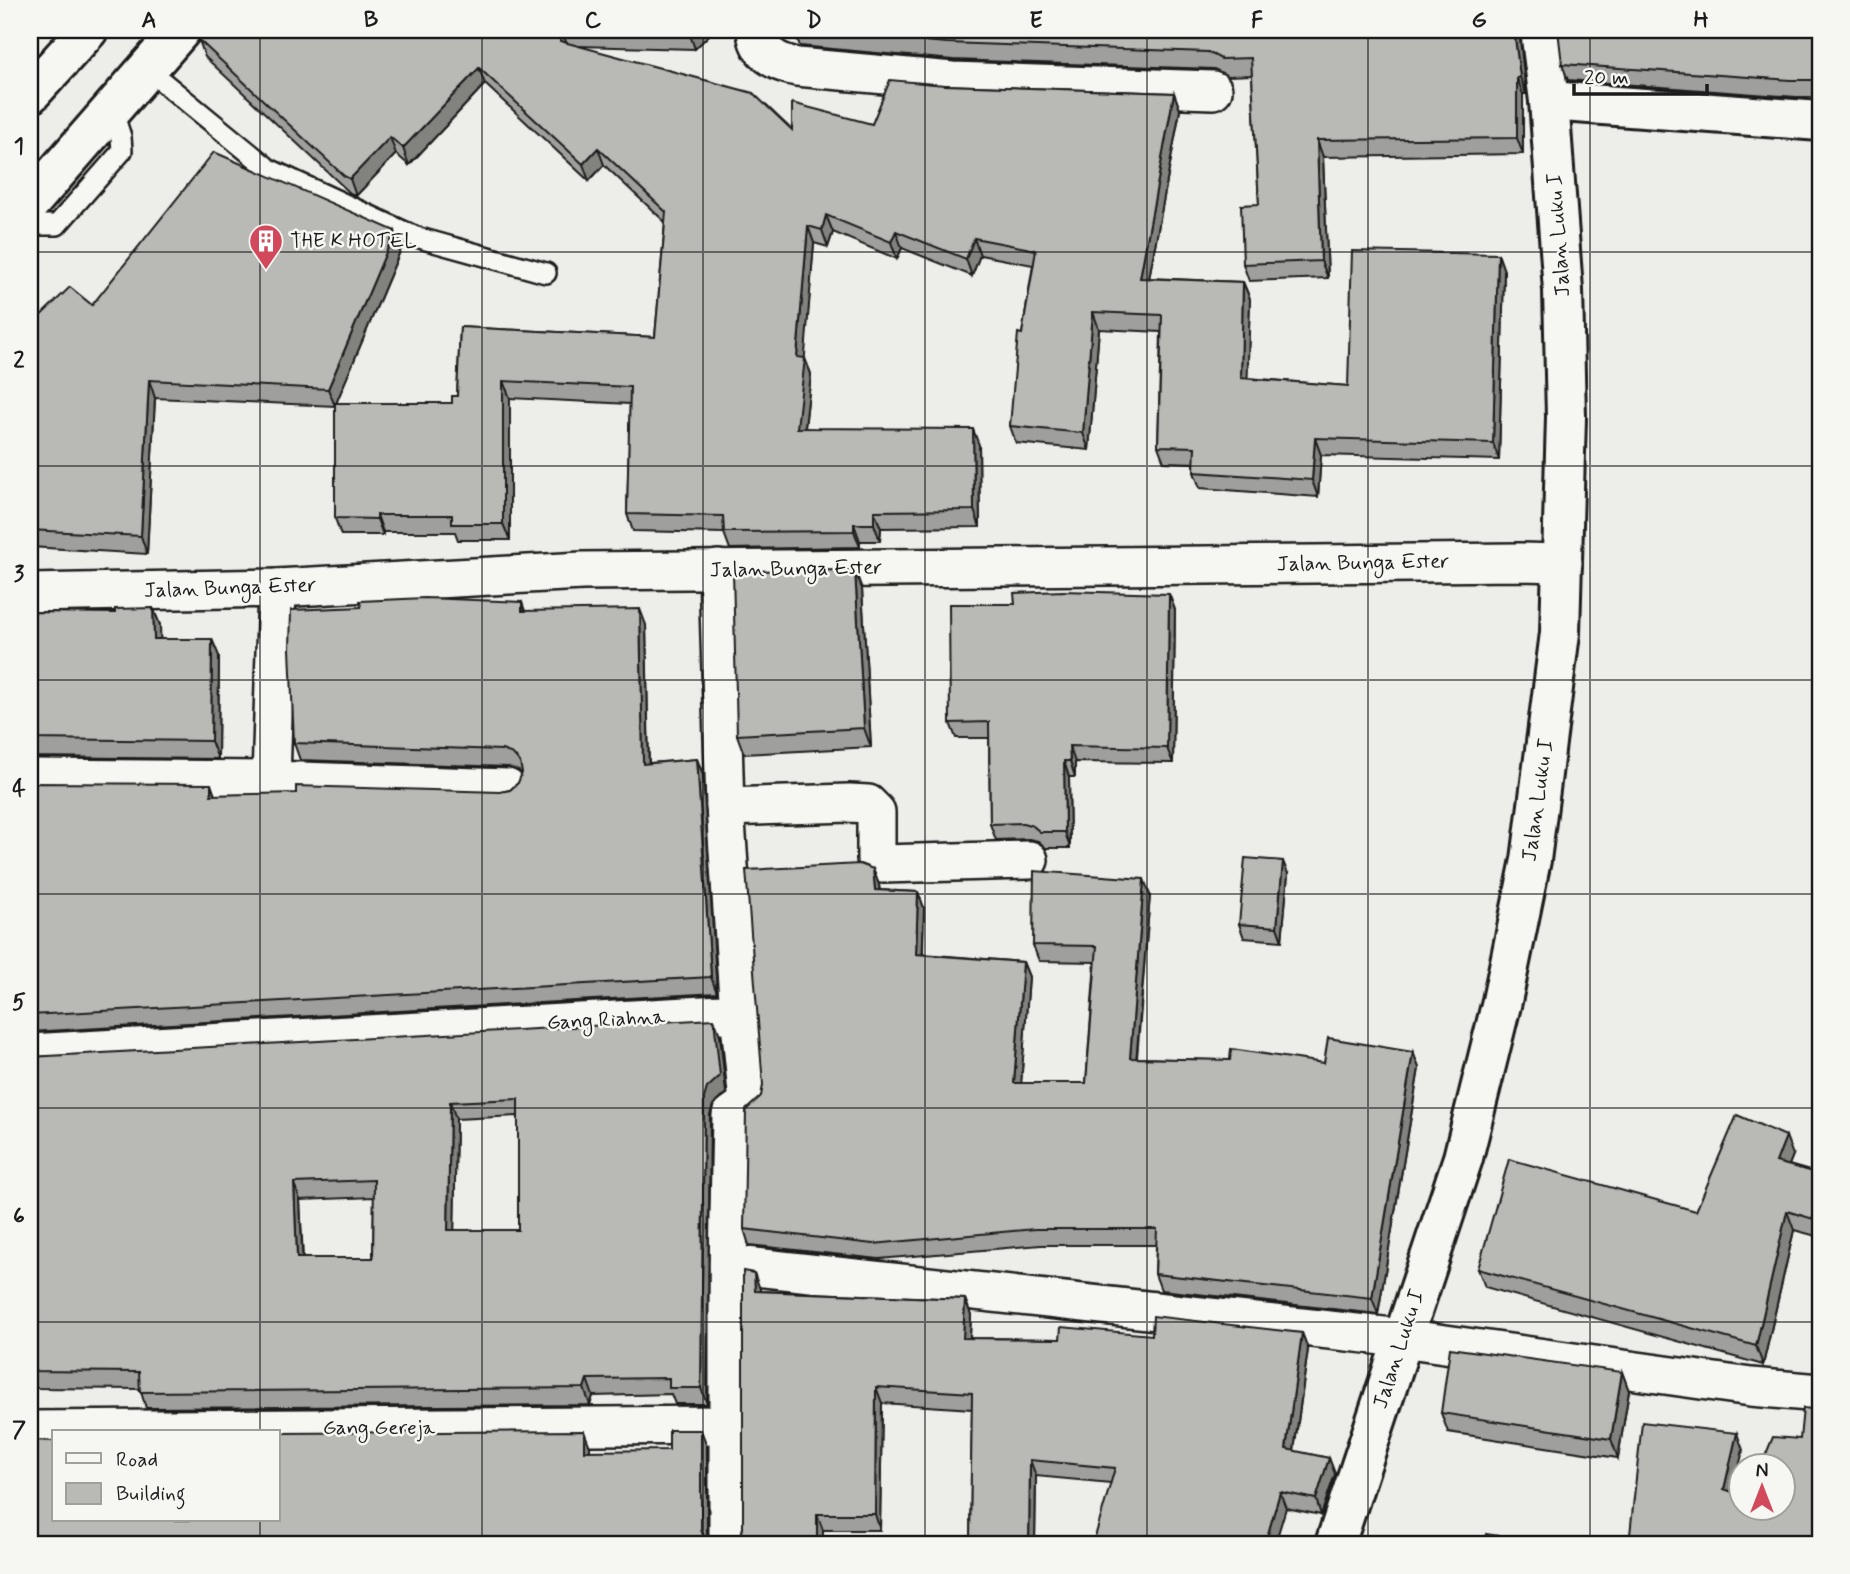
<svg xmlns="http://www.w3.org/2000/svg" width="1850" height="1574" font-family="Mynerve,sans-serif">
	<style>
		.lines { fill: none; stroke-linecap: round; stroke-linejoin: round }
		.service-casing { stroke: #1c1c1c; stroke-width: 24 }
		.minor-casing { stroke: #1c1c1c; stroke-width: 42 }
		.tertiary-casing { stroke: #1c1c1c; stroke-width: 44 }
		.primary-casing { stroke: #1c1c1c; stroke-width: 44 }
		.service { stroke: #f6f6f2; stroke-width: 19 }
		.minor { stroke: #f6f6f2; stroke-width: 37 }
		.tertiary { stroke: #f6f6f2; stroke-width: 38 }
		.primary { stroke: #f6f6f2; stroke-width: 38 }
		.wall { fill: #9f9f9d; stroke: #1c1c1c; stroke-width: 2; fill-rule: evenodd }
		.shaded-wall { fill: #82827f; stroke: #1c1c1c; stroke-width: 2 }
		.building { fill: #b9b9b6; stroke: #1c1c1c; stroke-width: 2; fill-rule: evenodd }
		.grid { fill: none; stroke: #1c1c1c; stroke-width: 2; stroke-opacity: 0.55 }
		.labels { text-anchor: middle; dominant-baseline: central; stroke-width: 5; stroke-linejoin: round; paint-order: stroke }
		.street-label { font-size: 21px; fill: #1c1c1c; stroke: #f6f6f2 }
		.poi-label { font-size: 21px; fill: #1c1c1c; stroke: #f6f6f2; text-anchor: start }
		.neatline { fill: none; stroke: #1c1c1c; stroke-width: 2.5 }
		.grid-label { font-size: 23px; text-anchor: middle; font-weight: bold; fill: #1c1c1c }
	</style>
	<rect width="100%" height="100%" fill="#edede9"/>
	<filter id="ink" filterUnits="userSpaceOnUse"><feTurbulence type="fractalNoise" baseFrequency=".0143" numOctaves="2"/><feDisplacementMap in="SourceGraphic" scale="14" xChannelSelector="R" yChannelSelector="G"/><feConvolveMatrix kernelMatrix="1 2 1 2 8 2 1 2 1" color-interpolation-filters="sRGB"/></filter>
	<g filter="url(#ink)">
		<g class="lines">
			<g class="service-casing">
				<g id="service">
					<polyline points="147,69 269,169 416,237 546,273"/>
					<polyline points="30,225 57,225 122,151 121,137 112,109"/>
				</g>
			</g>
			<g class="minor-casing">
				<g id="minor">
					<path d="M756,30C757,53 777,63 797,67L952,81L1213,90"/>
					<polyline points="30,593 277,588 582,571 1520,562 1563,563"/>
					<polyline points="30,778 271,780 507,788"/>
					<polyline points="271,780 277,588"/>
					<polyline points="725,807 849,803 868,804 876,812 876,859 878,863 883,864 1029,860"/>
					<polyline points="30,1053 739,1013 725,807 718,569"/>
					<polyline points="728,1264 1402,1338 1751,1387 1820,1393"/>
					<polyline points="30,1430 728,1425"/>
					<polyline points="728,1544 728,1264 731,1115 748,1103 739,1013"/>
				</g>
			</g>
			<g class="tertiary-casing">
				<g id="tertiary">
					<polyline points="1549,101 1820,121"/>
					<polyline points="1335,1544 1463,1158 1502,1001 1531,860 1560,633 1566,417 1563,290 1549,101 1540,30"/>
				</g>
			</g>
			<g class="primary-casing">
				<g id="primary">
					<polyline points="30,94 88,30"/>
					<polyline points="30,203 181,30"/>
				</g>
			</g>
			<use href="#service" class="service"/>
			<use href="#minor" class="minor"/>
			<use href="#tertiary" class="tertiary"/>
			<use href="#primary" class="primary"/>
		</g>
		<g class="wall">
			<polygon points="209,30 714,30 695,49 576,46 792,130 872,124 945,85 1174,93 1180,110 1149,278 1243,282 1250,299 1247,378 1348,386 1498,254 1504,271 1499,460 1321,455 1318,497 1200,488 1194,472 1194,463 1164,462 1158,446 1161,332 1099,329 1089,450 1016,443 1010,426 1022,334 1033,265 980,255 972,276 902,248 897,259 833,232 828,247 814,243 804,358 811,374 805,428 979,445 980,527 881,528 880,541 860,541 860,547 730,549 724,533 633,531 627,514 630,404 510,398 510,540 458,540 455,532 383,532 383,535 341,535 335,518 335,405 335,406 155,398 147,554 30,547 30,326 92,305 401,249 336,403 452,403 457,396 460,327 655,337 665,222 604,165 589,181 485,84 409,165 396,154 356,196 350,193 205,57 199,40"/>
			<polygon points="794,30 1518,32 1526,94 1523,94 1523,154 1323,157 1328,278 1249,281 1243,264 1259,204 1252,75 1228,76 1214,69 953,60 800,46"/>
			<polygon points="1820,30 1820,97 1796,97 1568,80 1562,64"/>
			<polygon points="862,589 871,747 744,754 737,735"/>
			<polygon points="1169,594 1175,610 1173,763 1075,762 1075,777 1069,777 1070,848 1046,848 1038,841 1029,839 996,840 990,824 989,738 956,738 950,723 1015,604"/>
			<polygon points="522,602 525,611 646,625 649,763 697,759 703,775 717,993 30,1032 30,794 215,795 500,792 510,790 518,783 522,774 519,771 508,767 300,760 294,743"/>
			<polygon points="153,608 160,625 160,639 219,656 218,759 30,757 30,612 115,613"/>
			<polygon points="873,869 879,885 880,890 918,892 924,908 923,954 1023,962 1029,977 1021,1083 1086,1083 1095,962 1039,961 1033,945 1150,895 1137,1058 1324,1063 1413,1052 1419,1068 1378,1314 1161,1290 1155,1274 1156,1245 1041,1245 879,1259 749,1245 744,1229 761,1096"/>
			<polygon points="1288,874 1282,941 1244,938 1239,924"/>
			<path d="M720,1035L726,1093L713,1105L710,1115L707,1404H675L671,1394L593,1396L590,1405L146,1408L140,1389L36,1388L33,1380H30V1057ZM518,1116V1230H454L456,1119ZM374,1197L373,1258H303L300,1200Z"/>
			<polygon points="1793,1155 1789,1165 1820,1174 1820,1237 1794,1230 1763,1365 1485,1287 1478,1269 1696,1211"/>
			<polygon points="754,1273 760,1291 965,1299 971,1315 970,1338 1060,1339 1152,1335 1302,1333 1308,1349 1294,1451 1329,1458 1335,1474 1321,1515 1286,1508 1111,1483 1036,1476 1035,1543 970,1544 972,1409 882,1403 880,1530 823,1530 823,1544 740,1539 743,1528"/>
			<polygon points="1820,1325 1820,1357 1814,1339"/>
			<polygon points="1622,1372 1629,1391 1618,1458 1448,1432 1441,1413"/>
		</g>
		<g class="shaded-wall">
			<polygon points="561,30 562,30 567,45 560,41"/>
			<polygon points="691,30 714,30 695,49 689,32"/>
			<polygon points="1514,30 1519,30 1526,94 1520,77"/>
			<polygon points="479,68 485,84 409,165 403,148"/>
			<polygon points="1517,78 1523,94 1523,154 1517,138"/>
			<polygon points="1174,93 1180,110 1146,295 1140,278"/>
			<polygon points="390,137 396,154 356,196 350,179"/>
			<polygon points="1317,140 1323,157 1328,278 1321,261"/>
			<polygon points="598,148 604,165 589,181 583,164"/>
			<polygon points="826,215 833,232 828,247 822,230"/>
			<polygon points="808,226 814,243 804,367 805,358 811,374 803,444 797,428 797,357"/>
			<polygon points="395,231 401,249 335,406 328,389"/>
			<polygon points="896,231 902,248 897,259 891,242"/>
			<polygon points="974,238 980,255 972,276 966,259"/>
			<polygon points="1498,254 1504,271 1499,460 1493,443"/>
			<polygon points="1243,282 1250,299 1247,395 1241,378"/>
			<polygon points="1093,312 1099,329 1089,450 1083,433"/>
			<polygon points="149,380 155,398 147,554 141,536"/>
			<polygon points="503,381 510,398 510,540 503,524"/>
			<polygon points="973,429 979,445 980,527 974,510"/>
			<polygon points="1315,438 1321,455 1318,497 1312,480"/>
			<polygon points="874,511 881,528 880,541 874,524"/>
			<polygon points="377,515 383,532 383,535 377,519"/>
			<polygon points="854,524 860,541 860,547 854,531"/>
			<polygon points="855,570 862,589 871,747 864,728"/>
			<polygon points="1169,594 1175,610 1173,763 1167,748"/>
			<polygon points="153,608 160,625 161,656 154,639"/>
			<polygon points="640,609 646,625 649,780 643,764"/>
			<polygon points="212,639 219,656 218,759 211,741"/>
			<polygon points="1069,746 1075,762 1075,777 1070,761"/>
			<polygon points="697,759 703,775 717,993 711,977"/>
			<polygon points="1064,761 1069,777 1070,848 1065,832"/>
			<polygon points="211,784 217,801 211,795"/>
			<polygon points="1283,861 1288,874 1282,941 1277,927"/>
			<polygon points="873,869 879,885 880,906 875,890"/>
			<polygon points="1144,879 1150,895 1135,1074 1130,1058"/>
			<polygon points="918,892 924,908 922,970 916,954"/>
			<polygon points="1023,962 1029,977 1020,1099 1014,1083"/>
			<polygon points="714,1019 720,1035 726,1093 713,1105 710,1115 707,1404 701,1388 704,1098"/>
			<polygon points="1413,1052 1419,1068 1378,1314 1372,1298"/>
			<polygon points="450,1102 456,1119 454,1247 448,1230"/>
			<polygon points="1786,1136 1793,1155 1783,1180 1776,1162"/>
			<polygon points="294,1183 300,1200 303,1274 297,1258"/>
			<polygon points="1787,1211 1794,1230 1763,1365 1756,1346"/>
			<polygon points="754,1273 760,1289 761,1307 755,1291"/>
			<polygon points="965,1299 971,1315 969,1354 963,1338"/>
			<polygon points="1302,1333 1308,1349 1292,1465 1286,1449"/>
			<polygon points="1622,1372 1629,1391 1618,1458 1611,1439"/>
			<polygon points="587,1379 593,1396 590,1405 584,1388"/>
			<polygon points="876,1387 882,1403 880,1530 875,1514"/>
			<polygon points="701,1430 707,1446 707,1544 701,1529"/>
			<polygon points="584,1431 590,1447 590,1467 584,1451"/>
			<polygon points="1737,1433 1743,1450 1730,1506 1724,1489"/>
			<polygon points="1329,1458 1335,1474 1321,1515 1316,1499"/>
			<polygon points="1030,1460 1036,1476 1035,1544 1029,1544"/>
			<polygon points="1280,1492 1286,1508 1275,1544 1265,1544"/>
			<polygon points="817,1514 823,1530 823,1544 817,1544"/>
		</g>
		<g class="building">
			<polygon points="209,30 561,30 560,41 753,93 792,130 792,103 872,124 890,80 945,85 1174,93 1140,278 1243,282 1241,378 1348,386 1352,251 1498,254 1493,443 1315,438 1312,480 1194,472 1195,447 1158,446 1162,315 1093,312 1083,433 1010,426 1018,333 1022,334 1036,250 974,238 966,259 896,231 891,242 826,215 822,230 808,226 797,357 805,358 797,428 973,429 974,510 874,511 874,524 854,524 854,531 724,532 723,516 627,514 630,387 503,381 503,524 452,524 452,515 377,515 377,519 335,518 335,403 452,403 452,396 457,396 460,327 655,337 666,212 598,148 583,164 479,68 403,148 390,137 350,179 344,176 199,40"/>
			<polygon points="603,30 691,30 689,32"/>
			<polygon points="798,30 1514,30 1520,77 1517,78 1517,138 1317,140 1321,261 1243,264 1241,205 1259,204 1251,58 1221,59 1208,52 947,43"/>
			<polygon points="1558,30 1820,30 1820,80 1790,80 1562,64"/>
			<polygon points="214,152 395,231 328,389 149,380 141,536 30,530 30,326 70,287 92,305"/>
			<polygon points="855,570 864,728 737,735 733,571"/>
			<polygon points="1063,591 1169,594 1167,748 1069,746 1070,761 1064,761 1065,832 1040,832 1033,826 1023,823 990,824 989,722 950,723 949,604 1015,604 1014,593"/>
			<polygon points="425,598 522,602 522,611 640,609 643,764 697,759 711,977 30,1015 30,794 31,783 211,784 211,795 296,793 296,786 500,792 510,790 518,783 522,773 520,762 513,754 502,750 294,743 290,649 291,610 361,607 360,601"/>
			<polygon points="153,608 154,639 212,639 211,741 30,739 30,612 115,613 115,609"/>
			<polygon points="1245,858 1283,861 1277,927 1239,924"/>
			<polygon points="860,864 873,869 875,890 918,892 916,954 1023,962 1014,1083 1086,1083 1097,946 1033,945 1034,871 1144,879 1130,1058 1230,1060 1231,1049 1324,1063 1328,1038 1413,1052 1372,1298 1155,1274 1157,1229 1035,1229 873,1244 744,1229 746,1110 761,1096 763,1085 746,870"/>
			<path d="M714,1019L720,1076L707,1088L704,1098L701,1388H669V1378L587,1379L584,1388L140,1392L139,1372L30,1371V1057ZM518,1099V1230H448L450,1102ZM374,1180L373,1258H297L294,1183Z"/>
			<polygon points="1737,1115 1786,1136 1776,1162 1820,1174 1820,1221 1787,1211 1756,1346 1478,1269 1509,1159 1696,1211"/>
			<polygon points="743,1271 754,1273 755,1291 965,1299 963,1338 1060,1339 1061,1327 1152,1335 1153,1316 1302,1333 1286,1449 1329,1458 1316,1499 1280,1492 1265,1544 1093,1544 1115,1468 1030,1460 1029,1543 1059,1544 970,1544 972,1393 876,1387 875,1514 817,1514 817,1544 734,1544 740,1539 743,1528"/>
			<polygon points="1820,1325 1820,1342 1814,1339"/>
			<polygon points="1450,1348 1622,1372 1611,1439 1441,1413"/>
			<polygon points="1803,1408 1820,1410 1820,1544 1629,1544 1642,1422 1737,1433 1724,1489 1741,1495 1741,1508 1783,1508 1783,1466 1761,1466 1773,1437 1800,1439"/>
			<polygon points="669,1430 701,1430 701,1529 704,1539 710,1544 30,1544 30,1440 54,1441 54,1520 278,1520 278,1433 584,1431 584,1451 669,1450"/>
			<polygon points="1486,1534 1550,1544 1484,1544"/>
		</g>
	</g>
	<path class="grid" d="M260,30V1432M482,30V1544M703,30V1544M925,30V1544M1147,30V1544M1368,30V1544M1590,30V1544M30,252H1820M30,466H1820M30,680H1820M30,894H1820M30,1108H1820M30,1322H1820M260,1520V1544"/>
	<defs>
		<g id="building-pin" transform="scale(1.75)"><path d="M0 17L-7.5 6A9.5 9.5 0 1 1 7.5 6Z" fill="#d1495b" stroke="#f6f6f2"/><path d="M-4-6H4V6H1V3H-1V6H-4ZM-2.5-4.3h1.7v1.8h-1.7ZM.8-4.3h1.7v1.8H.8ZM-2.5-1h1.7V.8h-1.7ZM.8-1h1.7V.8H.8Z" fill="#fff"/></g>
	</defs>
	<g fill-rule="evenodd">
		<use href="#building-pin" x="266" y="241"/>
	</g>
	<g class="labels">
		<g class="street-label">
			<text transform="translate(1559 235) rotate(-94)">Jalan Luku I</text>
			<text transform="translate(1363 563) rotate(-1)">Jalan Bunga Ester</text>
			<text transform="translate(796 569) rotate(-1)">Jalan Bunga Ester</text>
			<text transform="translate(230 588) rotate(-2)">Jalan Bunga Ester</text>
			<text transform="translate(1538 800) rotate(-82)">Jalan Luku I</text>
			<text transform="translate(606 1020) rotate(-3)">Gang Riahna</text>
			<text transform="translate(1399 1349) rotate(-72)">Jalan Luku I</text>
			<text x="379" y="1428">Gang Gereja</text>
		</g>
		<g class="poi-label">
			<text x="290" y="241">THE K HOTEL</text>
		</g>
	</g>
	<rect width="1850" height="1574" fill="none" stroke="#f6f6f2" stroke-width="77"/>
	<rect x="52" y="1430" width="228" height="91" fill="#f6f6f2" stroke="#9f9f9c" stroke-width="2"/>
	<rect x="66" y="1453" width="35" height="10" fill="#f6f6f2" stroke="#9f9f9c" stroke-width="2"/>
	<text x="116" y="1466" font-size="21" fill="#1c1c1c">Road</text>
	<rect x="66" y="1483" width="35" height="21" fill="#b9b9b6" stroke="#9f9f9c" stroke-width="2"/>
	<text x="116" y="1500" font-size="21" fill="#1c1c1c">Building</text>
	<g transform="translate(1762 1487)"><circle r="33" fill="#f6f6f2" stroke="#9f9f9c" stroke-width="2"/>
	<path d="M0-5L12 26L0 18L-12 26Z" fill="#d1495b"/>
	<text y="-10" font-size="19" font-weight="bold" text-anchor="middle" fill="#1c1c1c">N</text>
	</g>
	<path d="M1574 84v10h133v-10" fill="none" stroke="#1c1c1c" stroke-width="3.5"/>
	<text x="1584" y="84" font-size="21" fill="#1c1c1c" stroke="#f6f6f2" stroke-width="5" paint-order="stroke">20 m</text>
	<rect x="38" y="38" width="1774" height="1498" class="neatline"/>
	<g class="grid-label">
		<text x="149" y="27">A</text>
		<text x="371" y="27">B</text>
		<text x="593" y="27">C</text>
		<text x="814" y="27">D</text>
		<text x="1036" y="27">E</text>
		<text x="1257" y="27">F</text>
		<text x="1479" y="27">G</text>
		<text x="1701" y="27">H</text>
		<text x="19" y="153">1</text>
		<text x="19" y="367">2</text>
		<text x="19" y="581">3</text>
		<text x="19" y="795">4</text>
		<text x="19" y="1009">5</text>
		<text x="19" y="1223">6</text>
		<text x="19" y="1437">7</text>
	</g>
</svg>
